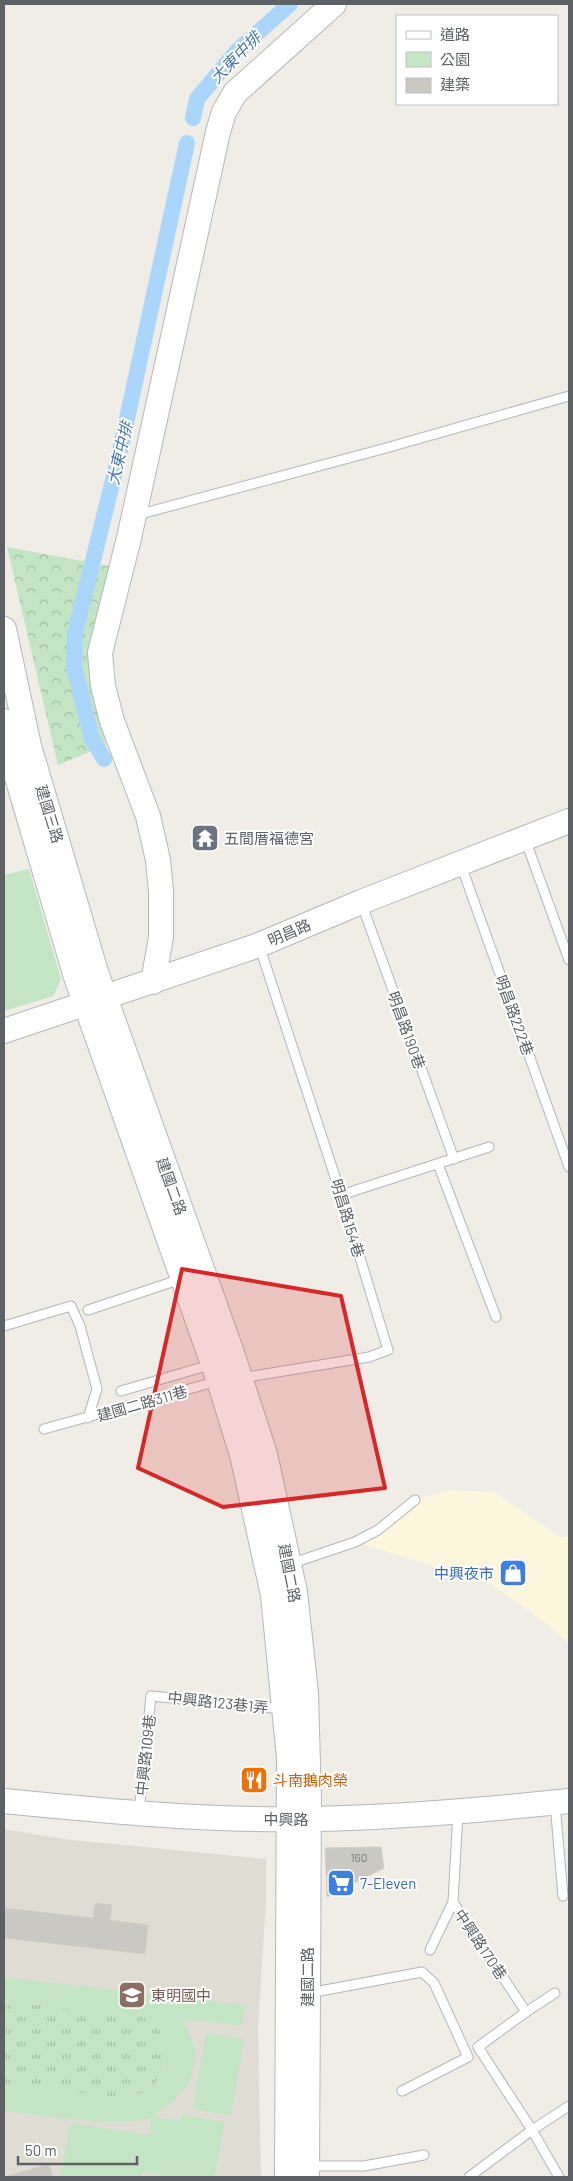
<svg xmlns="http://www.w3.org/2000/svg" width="573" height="2181" font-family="Barlow,'Noto Sans TC',sans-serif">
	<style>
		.commercial { fill: #fcf6dd }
		.education { fill: #dfdcd4 }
		.grass { fill: url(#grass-tufts) }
		.forest { fill: url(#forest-crowns) }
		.park { fill: #c4e5c4 }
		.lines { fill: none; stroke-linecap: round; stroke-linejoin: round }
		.canal { stroke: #aad6fb; stroke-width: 16 }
		.building { fill: #cac8c2; stroke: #d3cfc4 }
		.lane-casing { stroke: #b3b6ba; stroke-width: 11 }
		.secondary-casing { stroke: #b4b8bc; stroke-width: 26 }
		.lane { stroke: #fff; stroke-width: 9 }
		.secondary { stroke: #fff; stroke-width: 24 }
		.marked { fill: #d62828; fill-opacity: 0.2; stroke: #d62828; stroke-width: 4; stroke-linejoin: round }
		.labels { text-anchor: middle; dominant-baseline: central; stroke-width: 4; stroke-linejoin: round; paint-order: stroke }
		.number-label { font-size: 12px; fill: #787b7c }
		.street-label { font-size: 15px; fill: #5d6165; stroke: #fff }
		.worship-label { font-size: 15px; fill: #5b616d; stroke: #fff; text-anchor: start }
		.shop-label { font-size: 15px; fill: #366cbe; stroke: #fff; text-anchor: end }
		.food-label { font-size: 15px; fill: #c56008; stroke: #fff; text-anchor: start }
		.education-label { font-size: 15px; fill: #785e54; stroke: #fff; text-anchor: start }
		.water-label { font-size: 16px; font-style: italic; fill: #4777ad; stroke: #fff }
	</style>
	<defs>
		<pattern id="grass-tufts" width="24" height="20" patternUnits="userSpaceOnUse" patternTransform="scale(1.25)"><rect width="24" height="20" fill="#c4e5c4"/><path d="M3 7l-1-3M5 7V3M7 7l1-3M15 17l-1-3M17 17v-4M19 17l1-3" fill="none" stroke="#a2bda3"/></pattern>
		<pattern id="forest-crowns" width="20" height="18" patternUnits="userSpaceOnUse" patternTransform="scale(1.25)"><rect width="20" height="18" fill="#c4e5c4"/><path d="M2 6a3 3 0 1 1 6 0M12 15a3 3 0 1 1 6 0" fill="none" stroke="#a2bda3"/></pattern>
	</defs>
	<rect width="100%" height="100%" fill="#efede6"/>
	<polygon class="commercial" points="449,1490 494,1492 562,1538 569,1536 569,1643 548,1625 491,1584 355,1542 412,1501"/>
	<polygon class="education" points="4,1829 63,1839 266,1859 266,1901 258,2028 261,2177 4,2177"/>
	<path class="grass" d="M20,2003L142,2016L158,2026C171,2063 169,2086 127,2098L7,2086L4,2084V2007Z"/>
	<polygon class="forest" points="7,547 109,566 90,659 106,745 58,765"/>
	<g class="park">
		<polygon points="29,869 61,979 53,996 4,1011 4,875"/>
		<path d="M4,1977L246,2005L241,2026L183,2019C187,2031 195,2044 195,2057C194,2085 175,2102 153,2116L180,2121L182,2114L225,2123L214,2177H169L143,2172L142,2177H60L71,2123L149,2135L152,2117C123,2130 39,2114 4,2111V2084L7,2086L127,2098C169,2087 172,2063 158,2026L142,2016L20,2003L4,2007Z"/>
		<polygon points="206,2033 244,2039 231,2116 193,2109"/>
	</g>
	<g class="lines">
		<g class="canal">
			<polyline points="193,118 197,99 238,50 290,4"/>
			<polyline points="104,759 92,739 74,667 75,633 118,460 187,143"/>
		</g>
	</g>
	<g class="building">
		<polygon points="381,1847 384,1868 327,1897 325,1848"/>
		<polygon points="95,1903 112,1905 110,1920 148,1925 145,1954 4,1938 4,1908 93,1918"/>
		<polygon points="49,2164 53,2177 4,2177"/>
	</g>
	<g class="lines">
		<g class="lane-casing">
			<g id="lane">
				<polyline points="137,515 386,448 569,396"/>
				<polyline points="525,839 569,960"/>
				<polyline points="461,865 569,1167"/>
				<polyline points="361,902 454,1159"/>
				<polyline points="438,1164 496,1317"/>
				<polyline points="341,1195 489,1147"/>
				<polyline points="88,1310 181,1279"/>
				<polyline points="4,1326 71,1306 80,1326 97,1389 88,1418"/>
				<polyline points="241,1378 369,1357 388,1350 341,1195 259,945"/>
				<polyline points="121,1391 213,1364"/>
				<polyline points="44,1429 218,1381"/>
				<polyline points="290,1564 355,1542 378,1530 415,1500"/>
				<polyline points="555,1803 563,1896"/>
				<polyline points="139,1812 151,1696 283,1709"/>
				<polyline points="458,1812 453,1902 526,2012 478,2047 532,2130 559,2177"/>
				<polyline points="430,1950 453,1902"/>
				<polyline points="309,1993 422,1972 434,1983 468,2057 402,2091"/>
				<polyline points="526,2012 555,1993"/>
				<polyline points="308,2166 364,2166 424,2155"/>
				<polyline points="469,2177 532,2130 569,2106"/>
			</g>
		</g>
		<g class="secondary-casing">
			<g id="secondary">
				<polyline points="4,629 29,746 96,972 231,1350 265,1454 295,1592 306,1693 309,1800 307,2177"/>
				<polyline points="4,721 11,757 76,977 219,1381 242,1455 273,1595 289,1758 287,2177"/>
				<polyline points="153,982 161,937 161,891 158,860 148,816 112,721 103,686 100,653 129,538 218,132 224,112 235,93 334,4"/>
				<polyline points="4,1031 259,945 361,902 569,821"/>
				<path d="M4,1801C105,1811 207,1821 309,1819C396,1818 483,1810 569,1801"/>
			</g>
		</g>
		<use href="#lane" class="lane"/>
		<use href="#secondary" class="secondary"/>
	</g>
	<path class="marked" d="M182,1269L341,1296L385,1488L223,1507L138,1468Z"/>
	<defs>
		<g id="temple-square" transform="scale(1.4375)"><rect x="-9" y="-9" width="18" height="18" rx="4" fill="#6b7280" stroke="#fff"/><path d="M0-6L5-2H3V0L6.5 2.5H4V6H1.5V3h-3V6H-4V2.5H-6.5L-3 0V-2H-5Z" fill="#fff"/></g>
		<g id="shop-square" transform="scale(1.4375)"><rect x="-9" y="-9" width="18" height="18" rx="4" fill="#3f7fe0" stroke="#fff"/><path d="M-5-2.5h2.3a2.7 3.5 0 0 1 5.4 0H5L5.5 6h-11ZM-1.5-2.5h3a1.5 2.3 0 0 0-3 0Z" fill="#fff"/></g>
		<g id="restaurant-square" transform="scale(1.4375)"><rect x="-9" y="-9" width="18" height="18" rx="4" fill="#e8710a" stroke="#fff"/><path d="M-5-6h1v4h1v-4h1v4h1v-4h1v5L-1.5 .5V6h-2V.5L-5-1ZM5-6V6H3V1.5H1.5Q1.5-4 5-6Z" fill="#fff"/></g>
		<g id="supermarket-square" transform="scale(1.4375)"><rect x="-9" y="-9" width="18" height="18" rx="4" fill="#3f7fe0" stroke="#fff"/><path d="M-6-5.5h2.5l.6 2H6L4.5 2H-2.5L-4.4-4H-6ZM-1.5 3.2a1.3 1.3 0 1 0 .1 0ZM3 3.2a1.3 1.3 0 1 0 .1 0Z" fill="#fff"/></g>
		<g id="school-square" transform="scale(1.4375)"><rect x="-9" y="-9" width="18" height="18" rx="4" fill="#8d6e63" stroke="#fff"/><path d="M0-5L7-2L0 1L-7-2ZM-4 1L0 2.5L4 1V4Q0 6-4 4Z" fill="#fff"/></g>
	</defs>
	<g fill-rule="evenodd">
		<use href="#temple-square" x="205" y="838"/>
		<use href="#shop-square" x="513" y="1573"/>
		<use href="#restaurant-square" x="254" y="1780"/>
		<use href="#supermarket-square" x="341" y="1883"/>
		<use href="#school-square" x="132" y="1995"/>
	</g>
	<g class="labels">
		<g class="number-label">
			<text x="359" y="1857">160</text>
		</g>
		<g class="street-label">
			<text transform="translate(50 814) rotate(73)">建國三路</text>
			<text transform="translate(289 932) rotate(-23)">明昌路</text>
			<text transform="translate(515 1015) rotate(70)">明昌路222巷</text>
			<text transform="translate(407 1030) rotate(70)">明昌路190巷</text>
			<text transform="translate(172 1186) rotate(70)">建國二路</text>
			<text transform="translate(348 1218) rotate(73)">明昌路154巷</text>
			<text transform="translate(142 1403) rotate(-16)">建國二路311巷</text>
			<text transform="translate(290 1573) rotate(79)">建國二路</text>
			<text transform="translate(218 1702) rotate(6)">中興路123巷1弄</text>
			<text transform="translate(145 1755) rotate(-84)">中興路109巷</text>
			<text x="286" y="1819">中興路</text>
			<text transform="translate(481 1944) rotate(56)">中興路170巷</text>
			<text transform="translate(307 1977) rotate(-90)">建國二路</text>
		</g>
		<g class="worship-label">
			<text x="224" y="838">五間厝福德宮</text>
		</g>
		<g class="shop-label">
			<text x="494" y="1573">中興夜市</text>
			<text x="360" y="1883" text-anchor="start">7-Eleven</text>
		</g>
		<g class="food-label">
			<text x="273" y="1780">斗南鵝肉榮</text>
		</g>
		<g class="education-label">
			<text x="151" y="1995">東明國中</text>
		</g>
		<g class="water-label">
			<text transform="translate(235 57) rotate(-46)">大東中排</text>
			<text transform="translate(119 453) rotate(-77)">大東中排</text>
		</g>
	</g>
	<rect width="573" height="2181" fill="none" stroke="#5d6165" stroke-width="10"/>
	<rect x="396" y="15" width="162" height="90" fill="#ffffff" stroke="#bec0c1"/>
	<rect x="406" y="31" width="25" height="8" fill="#ffffff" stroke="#bec0c1"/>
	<text x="440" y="40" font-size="15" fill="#5d6165">道路</text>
	<rect x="406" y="52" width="25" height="15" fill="#c4e5c4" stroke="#bec0c1"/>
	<text x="440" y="65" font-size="15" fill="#5d6165">公園</text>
	<rect x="406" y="78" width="25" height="15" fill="#cac8c2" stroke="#bec0c1"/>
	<text x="440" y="90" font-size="15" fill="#5d6165">建築</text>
	<path d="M18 2156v8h119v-8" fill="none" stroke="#5d6165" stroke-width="2.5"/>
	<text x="25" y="2156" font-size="15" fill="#5d6165" stroke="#ffffff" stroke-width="4" paint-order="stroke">50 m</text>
</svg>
